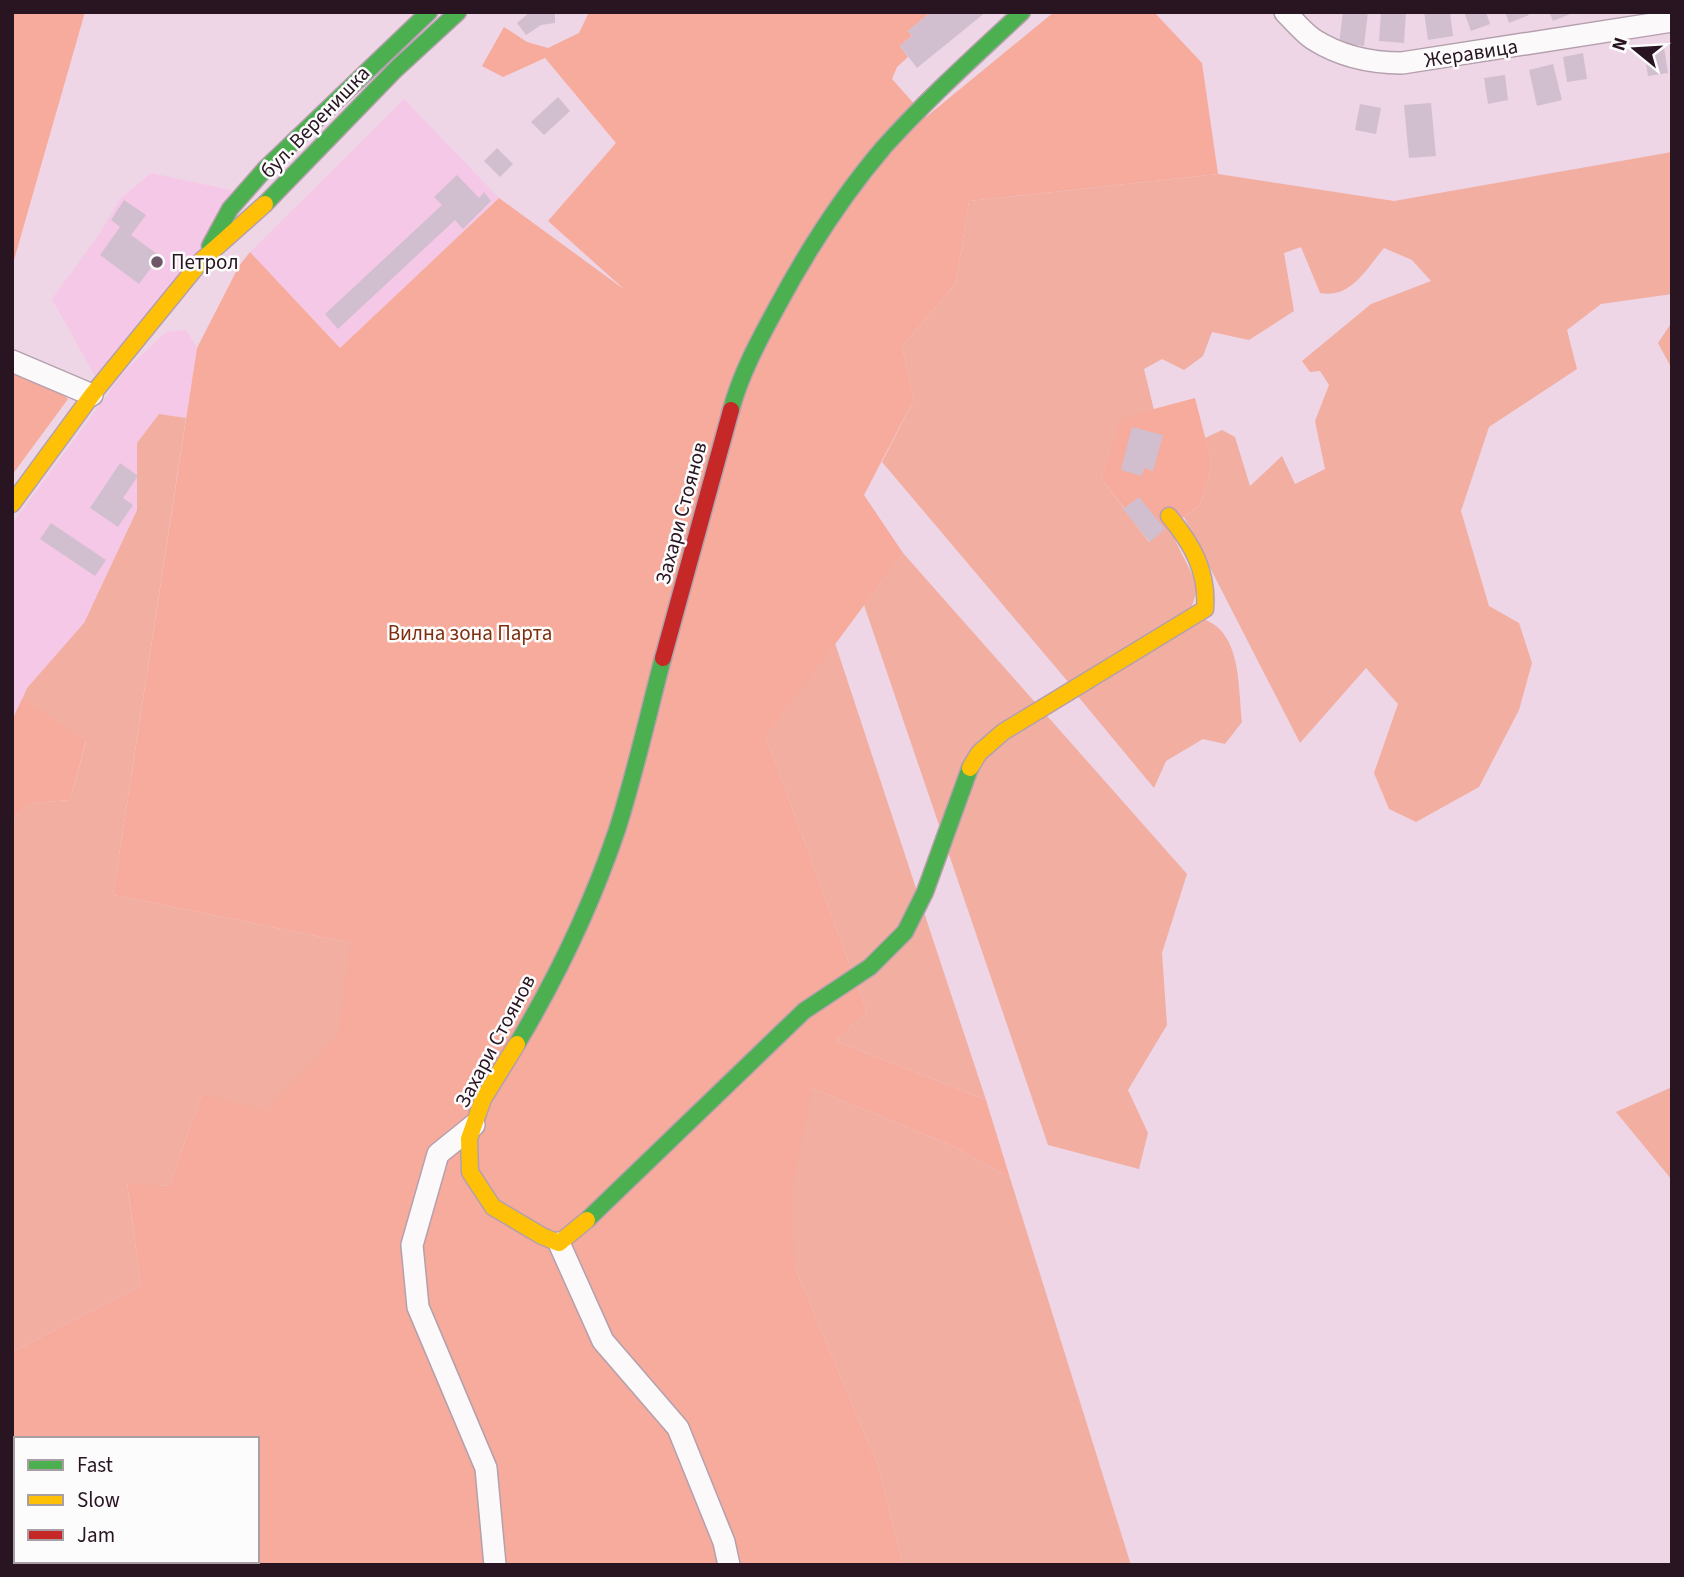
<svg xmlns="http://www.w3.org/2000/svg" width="1684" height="1577" font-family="'Source Sans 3',sans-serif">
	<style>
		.built { fill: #f6c8e7 }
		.green { fill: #f6ab9c; fill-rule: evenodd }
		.forest { fill: #f1aea1 }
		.building { fill: #d1bfcf }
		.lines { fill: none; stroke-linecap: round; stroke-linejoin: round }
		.street-casing { stroke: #b4a0ad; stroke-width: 24 }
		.fast-casing { stroke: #b4a0ad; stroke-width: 19 }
		.slow-casing { stroke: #b4a0ad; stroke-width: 19 }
		.jam-casing { stroke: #b4a0ad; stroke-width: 19 }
		.street { stroke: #fcf9fb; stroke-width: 21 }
		.fast { stroke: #4caf50; stroke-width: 16 }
		.slow { stroke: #ffc107; stroke-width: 16 }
		.jam { stroke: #c62828; stroke-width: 16 }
		.poi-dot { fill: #6e5867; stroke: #fcfcfc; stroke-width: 2.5 }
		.labels { text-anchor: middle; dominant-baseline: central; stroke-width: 5; stroke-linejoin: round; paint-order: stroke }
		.street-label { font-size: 21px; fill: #291422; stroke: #fcfcfc }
		.poi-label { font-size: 21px; fill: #291422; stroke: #fcfcfc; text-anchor: start }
		.park-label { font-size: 21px; fill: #7f2f0f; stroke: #fcfcfc }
	</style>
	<rect width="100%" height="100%" fill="#eed6e6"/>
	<g class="built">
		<polygon points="404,99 499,198 340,348 250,252"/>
		<polygon points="151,173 235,191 197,253 95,376 52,299 100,233 120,199"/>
		<polygon points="186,330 197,348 186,418 159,414 137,443 137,509 84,623 27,688 12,720 12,524 124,372 166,332"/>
	</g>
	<g class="green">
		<polygon points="12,12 85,12 12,267"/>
		<path d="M589,12H931L908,31L912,36L900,46L908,57L897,67L892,79L926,117L1054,12H1154L1202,63L1218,174L969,201L956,283L902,347L914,399L864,495L903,553L766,737L867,1012L836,1041L986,1100L1010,1178L955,1147L812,1088L795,1268L879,1468L903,1565H12V1352L141,1286L127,1182L169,1186L202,1094L351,943L113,895L197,348L239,266L250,252L340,348L499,198L625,290L548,221L616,143L545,58L503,77L482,66L504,27L527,42L548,48L579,33ZM16,1439H257V1561H16Z"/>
		<polygon points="12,351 68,399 12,475"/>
		<polygon points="1195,398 1212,464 1200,505 1150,542 1101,478 1120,418"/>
		<polygon points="23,697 86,741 70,800 33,803 12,818 12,720"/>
	</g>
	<g class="forest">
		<path d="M1672,152V294L1601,304L1567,330L1577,369L1489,427L1461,511L1489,606L1519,623L1532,663L1519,710L1479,787L1416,822L1389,809L1374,773L1398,704L1366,668L1300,743L1184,517L1200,505L1212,464L1205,438L1222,430L1235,437L1250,486L1282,456L1295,484L1325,469L1315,421L1329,385L1320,371L1310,372L1302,361L1371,304L1431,281L1412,260L1384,248C1366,269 1351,299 1320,293L1301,247L1284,253L1294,311L1249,340L1212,332L1203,356L1184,370L1162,359L1144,369L1154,410L1120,419L1101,478L1149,542L1169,528L1198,586L1192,606L1069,683L882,462L914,399L902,347L956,283L969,201L1218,174L1394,201Z"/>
		<polygon points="1672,322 1672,369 1658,343"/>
		<polygon points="159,414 186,418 113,895 351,943 338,1035 266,1110 202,1094 169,1186 127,1183 141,1286 12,1352 12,818 33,803 70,800 86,742 23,697 27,688 84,623 137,510 137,443"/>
		<polygon points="903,553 1187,874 1162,953 1167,1025 1128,1090 1148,1133 1139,1169 1048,1145 864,605"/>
		<path d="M1203,619C1242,632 1238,687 1242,722L1225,744L1203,739L1166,761L1154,788L1076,694Z"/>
		<polygon points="835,643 986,1100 836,1041 867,1012 766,737"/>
		<polygon points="1672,1087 1672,1180 1616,1112"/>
		<polygon points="812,1088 955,1147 1010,1178 1131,1565 903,1565 879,1468 795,1268 790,1198"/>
	</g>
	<g class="building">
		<polygon points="530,12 555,12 555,23 541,25 526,35 517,23"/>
		<polygon points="931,12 986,12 917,68 900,46 912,36 908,31"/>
		<polygon points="1343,12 1368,12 1364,46 1339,43"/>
		<polygon points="1381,12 1406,12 1404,43 1379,41"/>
		<polygon points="1424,12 1450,12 1453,36 1428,40"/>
		<polygon points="1464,12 1486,12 1490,24 1471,31"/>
		<polygon points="1505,12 1527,12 1529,15 1509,23"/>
		<polygon points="1549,12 1575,12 1553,21"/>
		<polygon points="1664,47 1668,73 1648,76 1644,50"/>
		<polygon points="1583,53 1587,79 1567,82 1563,57"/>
		<polygon points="1553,64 1562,100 1537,106 1529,70"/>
		<polygon points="1505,75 1508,100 1488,104 1484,78"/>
		<polygon points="558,97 570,111 544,135 531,122"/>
		<polygon points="1431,103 1436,156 1409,158 1404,105"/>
		<polygon points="1360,104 1381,108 1376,134 1355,130"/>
		<polygon points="497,148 513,164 500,177 484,161"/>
		<polygon points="457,175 479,198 484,192 491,201 463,229 455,220 338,329 325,314 442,205 434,197"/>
		<polygon points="124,200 146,215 131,235 160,256 139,284 100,255 120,227 111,220"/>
		<polygon points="1132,427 1163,435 1153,471 1144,468 1142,476 1121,470"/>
		<polygon points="120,463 138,476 123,498 133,505 118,527 90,508"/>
		<polygon points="1139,497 1165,529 1150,542 1123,509"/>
		<polygon points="51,523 106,560 95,576 40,539"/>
	</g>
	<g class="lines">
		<g class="street-casing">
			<g id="street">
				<path d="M1285,12C1294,21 1303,32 1313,39C1341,57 1370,63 1402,63L1672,21"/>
				<polyline points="12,361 92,395"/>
				<polyline points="474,1125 438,1154 412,1245 418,1307 486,1468 495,1565"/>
				<polyline points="559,1243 603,1341 678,1428 724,1542 729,1565"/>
			</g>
		</g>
		<g class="fast-casing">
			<g id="fast">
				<polyline points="265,204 396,69 458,12"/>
				<polyline points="210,246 230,209 266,168 429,12"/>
				<path d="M731,410C741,373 759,340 777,307C807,251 843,195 884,147C927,99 975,56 1022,12"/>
				<path d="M517,1044C557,977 592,904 617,830C635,774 648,715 663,658"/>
				<polyline points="587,1220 804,1011 870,967 905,932 925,892 970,768"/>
			</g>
		</g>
		<g class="slow-casing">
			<g id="slow">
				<polyline points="12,504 92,395 202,260 265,204"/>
				<path d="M970,768L979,753L1003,732L1205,609C1208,571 1192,544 1169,516"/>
				<polyline points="517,1044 483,1099 469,1139 470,1172 493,1207 542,1236 559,1243 587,1220"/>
			</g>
		</g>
		<g class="jam-casing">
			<polyline id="jam" points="663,658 731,410"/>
		</g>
		<use href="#street" class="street"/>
		<use href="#fast" class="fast"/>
		<use href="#slow" class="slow"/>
		<use href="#jam" class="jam"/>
	</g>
	<circle class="poi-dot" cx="157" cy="262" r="7"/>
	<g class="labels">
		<g class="street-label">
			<text transform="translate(1471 53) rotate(-9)">Жеравица</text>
			<text transform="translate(315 122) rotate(-46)">бул. Веренишка</text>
			<text transform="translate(681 513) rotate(-75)">Захари Стоянов</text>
			<text transform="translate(495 1041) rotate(-62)">Захари Стоянов</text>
		</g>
		<g class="poi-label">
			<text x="171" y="262">Петрол</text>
		</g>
		<g class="park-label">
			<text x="470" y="633">Вилна зона Парта</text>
		</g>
	</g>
	<rect width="1684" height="1577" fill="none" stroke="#291422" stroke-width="28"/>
	<rect x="14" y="1437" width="245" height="126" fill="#fcfcfc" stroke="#a89fa5" stroke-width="2"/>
	<rect x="28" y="1460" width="35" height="10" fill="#4caf50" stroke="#a89fa5" stroke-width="2"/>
	<text x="77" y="1472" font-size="21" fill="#291422">Fast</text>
	<rect x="28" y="1495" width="35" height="10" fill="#ffc107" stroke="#a89fa5" stroke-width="2"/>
	<text x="77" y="1507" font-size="21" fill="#291422">Slow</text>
	<rect x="28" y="1530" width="35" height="10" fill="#c62828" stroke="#a89fa5" stroke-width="2"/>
	<text x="77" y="1542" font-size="21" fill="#291422">Jam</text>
	<g transform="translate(1635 49) rotate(288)" stroke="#fcfcfc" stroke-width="5" paint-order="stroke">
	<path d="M0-5L12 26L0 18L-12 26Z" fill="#291422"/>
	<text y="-10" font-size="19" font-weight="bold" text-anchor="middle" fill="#291422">N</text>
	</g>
</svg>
